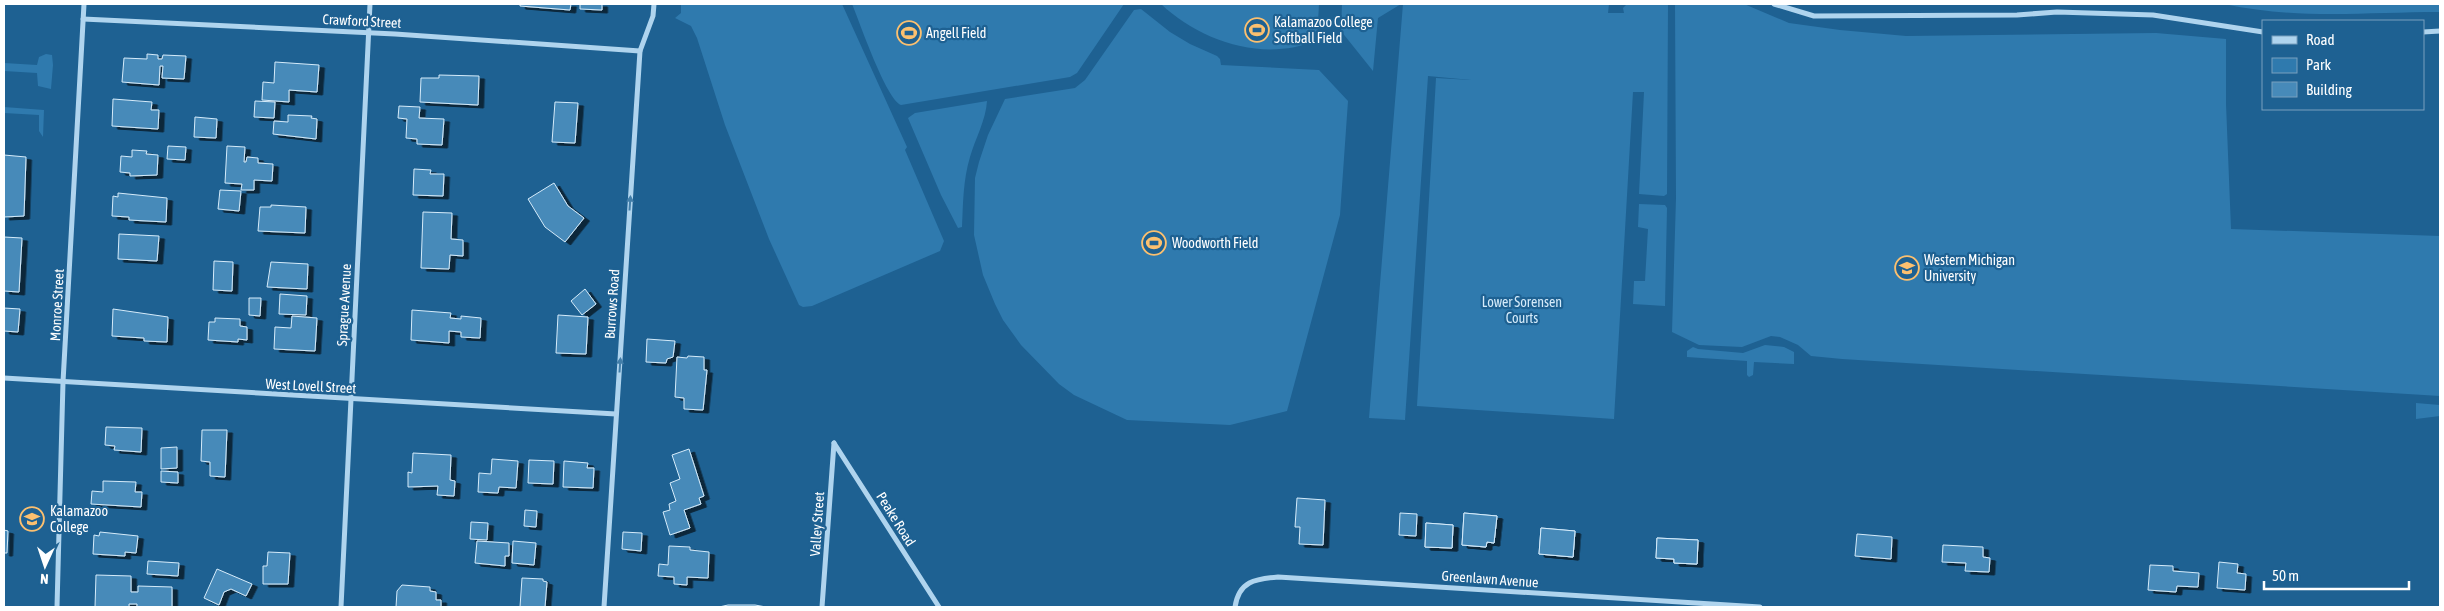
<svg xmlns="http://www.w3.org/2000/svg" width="2444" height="611" font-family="'Asap Condensed',sans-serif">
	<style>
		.green { fill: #2f7aae }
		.building { fill: #478ab9; stroke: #d5ebfa; filter: url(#shadow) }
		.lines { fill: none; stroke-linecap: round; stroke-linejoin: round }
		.minor { stroke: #afd4ee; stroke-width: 5 }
		.oneway { fill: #427ea9 }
		.labels { text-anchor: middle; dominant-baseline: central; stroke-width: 4.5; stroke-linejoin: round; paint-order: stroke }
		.street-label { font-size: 14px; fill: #fff; stroke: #1e6192 }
		.poi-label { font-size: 14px; fill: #fff; stroke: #1e6192; text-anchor: start }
		.park-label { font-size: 14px; fill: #d5ebfa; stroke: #1e6192 }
	</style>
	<defs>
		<filter id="shadow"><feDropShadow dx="5.5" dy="3" stdDeviation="0" flood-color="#0009"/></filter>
	</defs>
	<rect width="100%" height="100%" fill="#1e6192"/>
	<g class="green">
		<polygon points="681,4 842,4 907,147 905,150 944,241 940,251 812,306 803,307 799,305 769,239 725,125 697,38 691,26 675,18 681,13"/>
		<path d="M852,4H1124L1077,73L1070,77L901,105C886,99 860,23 852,4Z"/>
		<path d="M1161,4H1319L1317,40C1264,63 1200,41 1161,4Z"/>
		<polygon points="1342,4 1401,4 1378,18 1373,71 1341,31"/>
		<polygon points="1403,4 1609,4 1608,13 1624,13 1623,8 1627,4 1668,4 1667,194 1664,196 1639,194 1644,92 1633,92 1614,419 1417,406 1436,78 1471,80 1428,76 1405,420 1369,418"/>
		<polygon points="1675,4 1744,4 1789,23 1840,30 1906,36 2156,33 2226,39 2226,104 2231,229 2440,236 2440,396 1842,359 1811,356 1798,345 1780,337 1771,336 1742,347 1699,345 1672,332 1676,198"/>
		<path d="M2224,4H2440V12C2364,12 2300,20 2224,4Z"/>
		<polygon points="1141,9 1170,32 1190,44 1217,56 1220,59 1221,65 1319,70 1348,101 1340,215 1287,411 1230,425 1127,420 1074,395 1059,384 1021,345 1003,320 995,304 983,275 974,235 975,178 979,162 988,135 1005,99 1075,88 1085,80 1134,10"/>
		<polygon points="46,54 52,55 53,65 51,89 38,86 37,73 4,71 4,63 37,65 39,57"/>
		<path d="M987,101C986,120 975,139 970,157C963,180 963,204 962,227L958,228L941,195L908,118L915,113Z"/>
		<polygon points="4,107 44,110 43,137 39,131 39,115 4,113"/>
		<polygon points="1639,204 1665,205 1667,208 1665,306 1633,304 1634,281 1645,281 1648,229 1638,227"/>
		<polygon points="1765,345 1784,347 1794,352 1794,364 1754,362 1753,375 1749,377 1747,375 1747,361 1687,357 1687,351 1693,347 1698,349 1743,353"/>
		<polygon points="2416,403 2440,405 2440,416 2416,419"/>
	</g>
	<g class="building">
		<polygon points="520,4 571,4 570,10 520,6"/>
		<polygon points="580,4 602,4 602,10 580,9"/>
		<polygon points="147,54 158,55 158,59 162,59 163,55 186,56 184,79 162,78 163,66 160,66 159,85 122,82 124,58 147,59"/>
		<polygon points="275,62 319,65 317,92 289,90 289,102 262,100 263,82 274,83"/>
		<polygon points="439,75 479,76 478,105 420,102 421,78 439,78"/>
		<polygon points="113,99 152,102 151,110 159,110 158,129 112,126"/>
		<polygon points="255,101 275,102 274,118 254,117"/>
		<polygon points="555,102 578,103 575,143 552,142"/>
		<polygon points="399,106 420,107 419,118 444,119 442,145 417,144 417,139 406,138 407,119 398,118"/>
		<polygon points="288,115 312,116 311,118 317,119 316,139 273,134 274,121 288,122"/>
		<polygon points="195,117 217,119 216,138 194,137"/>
		<polygon points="168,146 186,147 185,160 167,159"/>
		<polygon points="227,146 245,147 244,162 246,162 247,157 258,158 258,163 273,164 272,181 254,180 254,190 241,190 242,184 225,183"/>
		<polygon points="132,150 147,151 146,154 158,155 157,175 130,176 130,173 120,172 121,156 132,157"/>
		<polygon points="4,155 26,157 24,216 4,217"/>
		<polygon points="414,169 431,170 430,174 444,174 443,196 413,195"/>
		<polygon points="554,183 568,206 584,218 565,242 545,227 528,199"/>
		<polygon points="220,190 241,191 239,211 218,209"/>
		<polygon points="118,193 167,198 166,222 129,220 129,217 112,216 113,196 118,197"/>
		<polygon points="271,205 306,207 305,233 258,231 260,207 271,207"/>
		<polygon points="423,212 452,213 451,239 463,240 463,256 450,255 449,269 421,268"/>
		<polygon points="119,234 159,236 157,261 118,259"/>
		<polygon points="4,237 22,238 19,292 4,291"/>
		<polygon points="214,261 233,262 232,291 213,290"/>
		<polygon points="271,262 308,264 307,289 267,287"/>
		<polygon points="585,289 596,304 582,315 571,301"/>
		<polygon points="280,294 307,296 306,315 279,314"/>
		<polygon points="249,298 261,298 260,316 249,315"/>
		<polygon points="4,308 20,309 18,332 4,331"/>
		<polygon points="113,309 168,317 167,342 144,341 144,338 112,336"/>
		<polygon points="412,310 451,313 450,318 461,319 461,316 481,318 480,338 461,337 461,332 449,331 449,343 411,340"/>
		<polygon points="558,315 588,317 586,354 556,353"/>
		<polygon points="292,316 317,318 315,351 274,349 275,327 291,328"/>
		<polygon points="215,318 240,319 240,326 247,327 247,340 238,339 238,342 208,340 209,322 215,322"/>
		<polygon points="647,339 675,341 673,357 667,359 666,363 646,362"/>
		<polygon points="688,356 704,357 704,370 707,370 703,410 684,409 684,398 675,397 677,357 687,358"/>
		<polygon points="106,427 142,428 141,452 114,450 115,446 105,445"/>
		<polygon points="202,430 227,430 225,477 210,476 210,462 201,461"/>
		<polygon points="177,447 177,468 161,469 161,448"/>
		<polygon points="689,449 704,496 699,498 701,504 684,510 690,528 670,535 663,512 670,510 669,504 676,501 670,483 680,479 672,455"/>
		<polygon points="413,453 451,455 450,480 455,481 454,496 437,495 438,486 408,487 408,472 412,473"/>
		<polygon points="492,459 518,461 516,488 499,487 498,493 478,492 479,473 491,474"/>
		<polygon points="529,460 554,461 553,484 528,483"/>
		<polygon points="564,461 588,463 587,468 594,468 593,488 563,487"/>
		<polygon points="161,471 178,472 178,483 161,482"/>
		<polygon points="103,481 136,482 135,492 142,492 141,507 91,504 92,491 103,492"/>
		<polygon points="1297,498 1325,500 1323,545 1299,544 1300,527 1295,527"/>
		<polygon points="525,510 537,511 536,527 524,526"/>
		<polygon points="1400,513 1417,514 1416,536 1399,535"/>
		<polygon points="1464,513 1497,516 1494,543 1487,542 1486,547 1462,545"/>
		<polygon points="1464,513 1497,516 1494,543 1487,542 1486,547 1462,545"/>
		<polygon points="471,522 488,523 487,540 470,539"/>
		<polygon points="1426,523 1453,525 1452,548 1425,547"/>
		<polygon points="1426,523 1453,525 1452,548 1425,547"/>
		<polygon points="1541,528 1575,531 1573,557 1539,554"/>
		<polygon points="1541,528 1575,531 1573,557 1539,554"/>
		<polygon points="4,530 8,531 7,553 4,553"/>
		<polygon points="100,532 138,536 136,553 125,552 125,556 93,554 94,535 99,536"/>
		<polygon points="623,532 642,533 641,551 622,549"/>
		<polygon points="1857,534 1892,537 1891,559 1855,556"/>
		<polygon points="1657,538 1698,540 1697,564 1674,563 1674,559 1656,558"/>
		<polygon points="1657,538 1698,540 1697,564 1674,563 1674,559 1656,558"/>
		<polygon points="477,541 509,543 509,556 505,556 505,566 475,563"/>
		<polygon points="513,541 536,543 534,565 512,563"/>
		<polygon points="1943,545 1983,547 1983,557 1990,558 1989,572 1965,571 1966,563 1942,562"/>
		<polygon points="669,546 690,547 690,550 709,552 708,578 687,577 687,585 674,584 674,577 658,576 659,564 668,565"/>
		<polygon points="268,552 290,553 288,584 263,584 263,566 267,566"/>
		<polygon points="148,561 179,563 178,576 147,574"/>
		<polygon points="2219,562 2238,564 2237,573 2246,574 2245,590 2217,588"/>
		<polygon points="2150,565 2173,566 2173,571 2199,573 2198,587 2177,586 2176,592 2148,590"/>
		<polygon points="217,569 252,584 246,596 231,589 224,592 219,605 204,598"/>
		<polygon points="96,575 131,576 131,592 138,592 138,586 172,587 172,607 137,607 137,604 129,604 129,607 95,607"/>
		<polygon points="522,578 543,579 543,581 547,582 545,607 520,607"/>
		<polygon points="402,585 430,587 430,591 436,592 436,600 441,600 441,607 396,607 397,591"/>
		<polygon points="728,605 755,605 766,607 719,607"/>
	</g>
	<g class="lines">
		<g class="minor">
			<polyline points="1774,4 1814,16 2017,15 2057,12 2153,15 2263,32"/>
			<polyline points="83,19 395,34 640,51"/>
			<polyline points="2423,32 2440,31"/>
			<polyline points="4,378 616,414"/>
			<polyline points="834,443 939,607"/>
			<polyline points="57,607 63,382 84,4"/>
			<polyline points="341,607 370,4"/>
			<polyline points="604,607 640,51 653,16 654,4"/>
			<polyline points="822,607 834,443"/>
			<path d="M1235,607C1239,581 1255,579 1278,577L1760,607"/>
		</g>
	</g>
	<defs><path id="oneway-solid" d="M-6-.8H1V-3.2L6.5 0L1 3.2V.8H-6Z" transform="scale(1.25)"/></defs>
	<g class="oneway">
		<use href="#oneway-solid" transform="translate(630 203) rotate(-86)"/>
		<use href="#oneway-solid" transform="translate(620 365) rotate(-86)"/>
	</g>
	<defs>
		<g id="stadium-ring" transform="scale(1.25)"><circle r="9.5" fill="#1e6192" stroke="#fcc06f" stroke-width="1.5"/><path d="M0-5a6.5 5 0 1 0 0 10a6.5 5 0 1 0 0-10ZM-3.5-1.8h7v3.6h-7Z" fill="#fcc06f"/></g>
		<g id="university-ring" transform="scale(1.25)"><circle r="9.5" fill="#1e6192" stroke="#fcc06f" stroke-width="1.5"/><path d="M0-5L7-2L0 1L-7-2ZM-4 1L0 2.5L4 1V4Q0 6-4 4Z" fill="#fcc06f"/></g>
	</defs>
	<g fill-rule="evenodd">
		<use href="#stadium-ring" x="1257" y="30"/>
		<use href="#stadium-ring" x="909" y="33"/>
		<use href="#stadium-ring" x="1154" y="243"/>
		<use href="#university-ring" x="1907" y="268"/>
		<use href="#university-ring" x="32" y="519"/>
	</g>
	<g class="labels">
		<g class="street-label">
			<text transform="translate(362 21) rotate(3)">Crawford Street</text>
			<text transform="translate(612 304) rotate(-86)">Burrows Road</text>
			<text transform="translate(57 305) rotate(-87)">Monroe Street</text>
			<text transform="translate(344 305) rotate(-87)">Sprague Avenue</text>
			<text transform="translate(311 386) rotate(3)">West Lovell Street</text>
			<text transform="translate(896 519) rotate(58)">Peake Road</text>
			<text transform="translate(817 524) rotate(-86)">Valley Street</text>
			<text transform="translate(1490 579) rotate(4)">Greenlawn Avenue</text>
		</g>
		<g class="poi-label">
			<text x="1274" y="22">Kalamazoo College<tspan x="1274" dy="16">Softball Field</tspan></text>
			<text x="926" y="33">Angell Field</text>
			<text x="1172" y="243">Woodworth Field</text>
			<text x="1924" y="260">Western Michigan<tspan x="1924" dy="16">University</tspan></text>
			<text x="50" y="511">Kalamazoo<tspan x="50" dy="16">College</tspan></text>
		</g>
		<g class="park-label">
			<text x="1522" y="302">Lower Sorensen<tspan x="1522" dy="16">Courts</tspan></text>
		</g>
	</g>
	<rect width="2444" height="611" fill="none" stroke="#ffffff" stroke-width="10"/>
	<rect x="2262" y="20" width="162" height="90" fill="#1e6192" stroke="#78a0be"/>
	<rect x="2272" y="36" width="25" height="8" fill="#afd4ee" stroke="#78a0be"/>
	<text x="2306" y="45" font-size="15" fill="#ffffff">Road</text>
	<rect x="2272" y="58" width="25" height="15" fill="#2f7aae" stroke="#78a0be"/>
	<text x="2306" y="70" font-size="15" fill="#ffffff">Park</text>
	<rect x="2272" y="82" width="25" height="15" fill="#478ab9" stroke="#78a0be"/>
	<text x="2306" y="95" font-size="15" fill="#ffffff">Building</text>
	<g transform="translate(45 566) rotate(183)" stroke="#1e6192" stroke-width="4" paint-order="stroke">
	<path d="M0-4L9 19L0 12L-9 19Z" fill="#ffffff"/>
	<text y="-8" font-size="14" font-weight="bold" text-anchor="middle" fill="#ffffff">N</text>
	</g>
	<path d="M2264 581v8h145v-8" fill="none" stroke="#ffffff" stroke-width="2.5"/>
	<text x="2272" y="581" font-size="15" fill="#ffffff" stroke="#1e6192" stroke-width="4" paint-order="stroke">50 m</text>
</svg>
